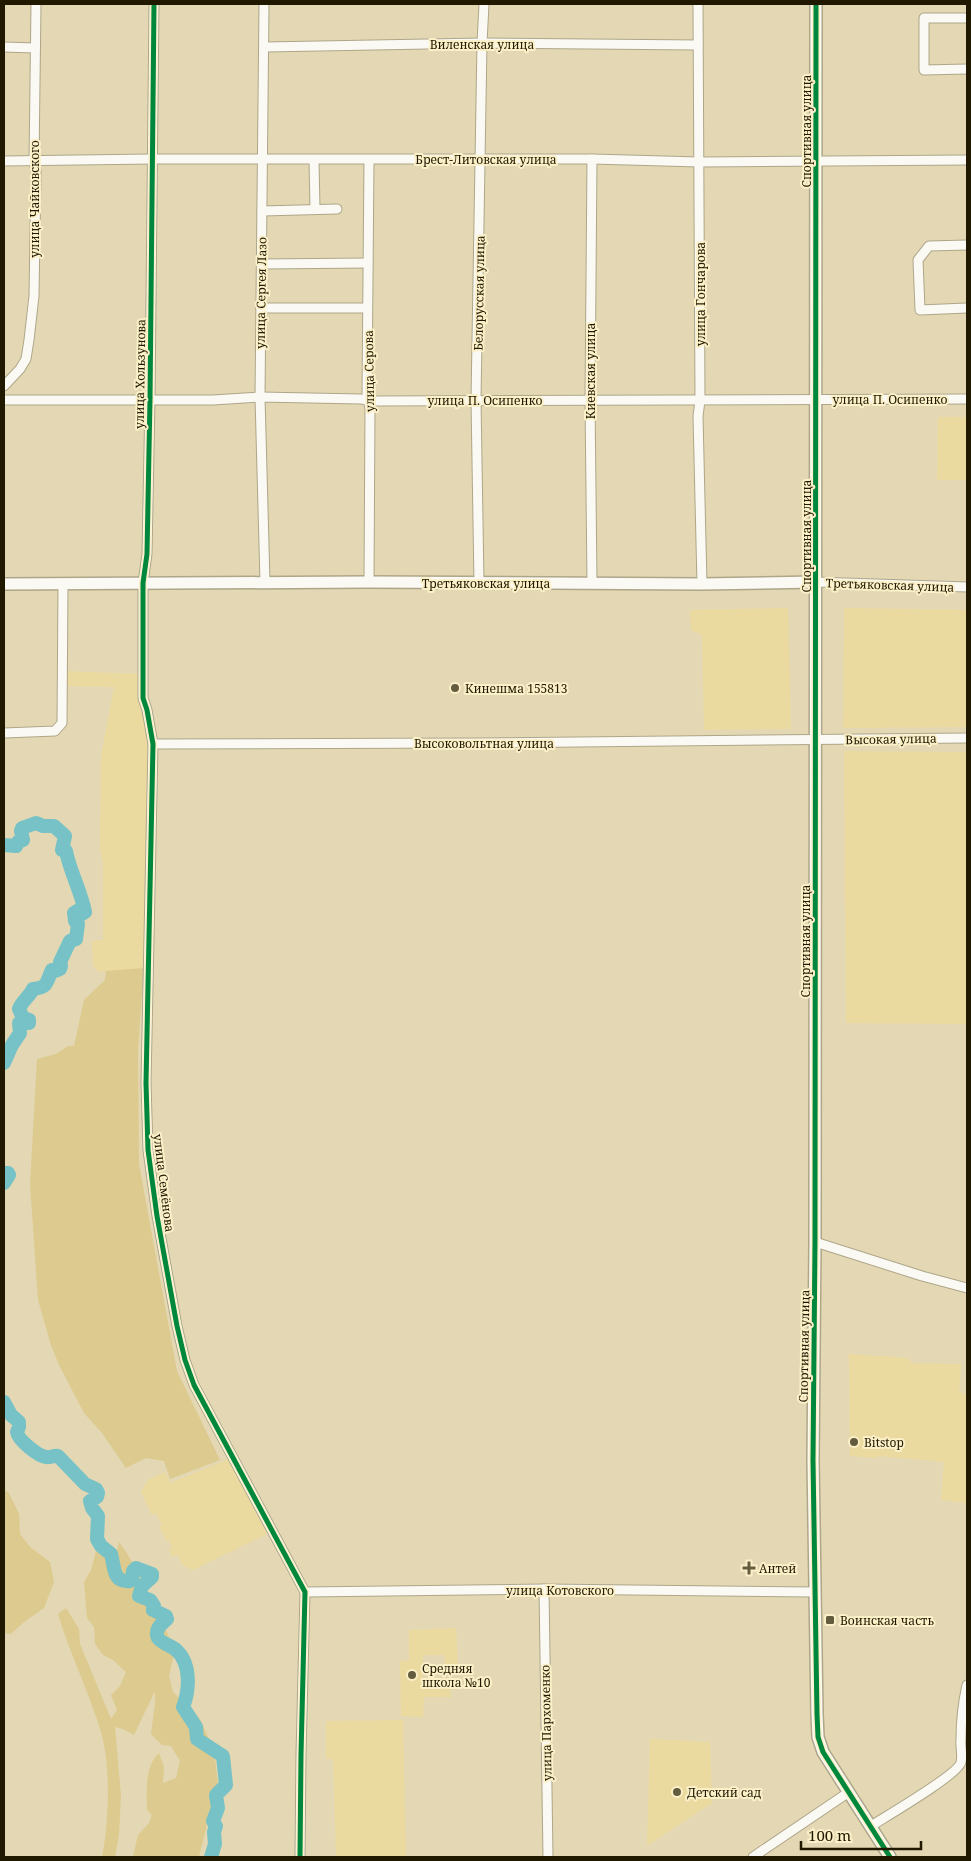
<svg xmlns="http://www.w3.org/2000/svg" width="971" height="1861" font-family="'Noto Serif',serif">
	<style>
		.built { fill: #ebda9f }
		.green { fill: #dcca8e }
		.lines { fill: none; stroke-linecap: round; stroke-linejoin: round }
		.river { stroke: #76c2c7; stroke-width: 14 }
		.minor-casing { stroke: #aea689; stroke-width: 11 }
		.tertiary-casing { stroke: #aea689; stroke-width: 14 }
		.minor { stroke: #fbf9f4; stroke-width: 9 }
		.tertiary { stroke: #fbf9f4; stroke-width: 11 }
		.cycleway-casing { stroke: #fcf0c8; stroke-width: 8 }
		.cycleway { stroke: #00873e; stroke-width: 5 }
		.poi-dot { fill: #645c3f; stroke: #fcf0c8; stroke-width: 2 }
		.labels { text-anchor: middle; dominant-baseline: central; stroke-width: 4; stroke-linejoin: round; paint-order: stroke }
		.street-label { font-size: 12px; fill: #201900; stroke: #fcf0c8 }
		.poi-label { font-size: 12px; fill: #201900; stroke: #fcf0c8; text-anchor: start }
	</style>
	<rect width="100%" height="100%" fill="#e3d8b3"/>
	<g class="built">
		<polygon points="938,417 967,417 967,480 937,480"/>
		<polygon points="788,608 791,729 704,730 702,635 691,630 690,610"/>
		<polygon points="844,608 967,610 967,727 843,728"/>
		<polygon points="62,671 140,674 150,743 146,968 99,972 93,966 92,941 103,940 103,864 100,849 101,756 114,687 66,686"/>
		<polygon points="844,751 967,752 967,1024 846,1023"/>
		<polygon points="849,1354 908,1358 912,1363 961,1364 959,1391 967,1395 967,1503 941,1500 944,1462 879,1456 876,1458 850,1456"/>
		<polygon points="229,1459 267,1534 193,1570 182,1565 177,1554 172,1557 169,1549 172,1547 169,1540 166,1541 159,1526 162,1525 156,1513 152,1515 141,1492 148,1480 165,1472 170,1483"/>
		<polygon points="456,1628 458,1669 445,1669 445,1655 423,1655 423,1681 450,1680 451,1697 424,1697 423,1717 401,1716 400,1661 409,1661 409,1630"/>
		<polygon points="403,1720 406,1857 336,1857 333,1759 326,1759 326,1721"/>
		<polygon points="650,1739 710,1742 712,1803 647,1846"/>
	</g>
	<g class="green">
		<polygon points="144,968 138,1049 139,1164 177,1371 220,1460 170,1479 164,1461 146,1458 126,1468 102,1433 84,1413 59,1365 51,1345 38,1300 30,1184 37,1059 56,1054 68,1046 74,1046 84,1000 105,980 106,971"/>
		<polygon points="4,1490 9,1493 19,1514 20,1534 30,1547 50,1562 54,1582 44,1608 24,1622 11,1634 4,1633"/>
		<path d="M119,1542L128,1555L153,1601L175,1650L169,1676L173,1692L200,1719L214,1750L219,1792L208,1821L199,1857H133L138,1835L149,1823L152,1815L147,1810C147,1791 144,1767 159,1753L164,1767L163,1783L176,1778L180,1761L171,1746L162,1745L151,1734L155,1704V1691L134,1735L123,1729L115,1727L121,1796L119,1835L115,1857H102C109,1823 111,1766 101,1732C89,1692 70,1654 58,1614L66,1608L79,1629L80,1644L111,1719L117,1710L111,1695L120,1686L126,1672L113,1660L103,1655L95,1644L94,1627L87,1618L84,1582L91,1570L96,1551L114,1564Z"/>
	</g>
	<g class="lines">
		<g class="river">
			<path d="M4,845L16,846L18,842L23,840L21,831L22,828L36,823L43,826H54L65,836L62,850L66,851C70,872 81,891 85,912L82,914L77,911L74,913L75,921L78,924L76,939L70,941L60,962L61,966L60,969L55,971L52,970C46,982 49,987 33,989C29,997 22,1001 19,1009L23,1018L29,1020V1023H19L20,1033L12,1045L4,1063"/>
			<polyline points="4,1173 8,1173 9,1175 4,1183"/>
			<path d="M4,1402L11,1415L19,1422V1427L17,1432C18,1440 38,1456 46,1457C50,1458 54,1455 58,1456L85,1484L96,1489L98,1493L97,1497L90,1501L92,1508L98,1516L97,1539L101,1546L111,1554C115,1567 112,1583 130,1581L132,1579L133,1571L136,1568L152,1574V1577L142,1586L139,1596L150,1600L154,1606L153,1610L166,1616L167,1619C161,1624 154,1630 158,1638C161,1643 170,1645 175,1649C191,1662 190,1689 183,1707L196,1727L197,1739L223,1756L226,1785L216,1795L218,1808L213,1821L216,1826L214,1832L215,1844L211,1857"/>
		</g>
		<g class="minor-casing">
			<g id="minor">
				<polyline points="154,4 150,399 147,554 143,583 143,698 147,710 153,744 146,1083 148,1150 157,1216 177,1326 185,1360 194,1385 305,1592 301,1755 300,1857"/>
				<polyline points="264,4 260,397 265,582"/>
				<polyline points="698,4 700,401 698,416 702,584"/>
				<polyline points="967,18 924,18 924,70 967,69"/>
				<polyline points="4,47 35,48"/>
				<polyline points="265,47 482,43 698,45"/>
				<polyline points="314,160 315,209"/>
				<polyline points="4,161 152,159 592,159 699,162 967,160"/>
				<polyline points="262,211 337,209"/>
				<polyline points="967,245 929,246 918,260 920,310 967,308"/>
				<polyline points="262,264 368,263"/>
				<polyline points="261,308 367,308"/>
				<polyline points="4,386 20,369 26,359 29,340 34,296 36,171 34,161 36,4"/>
				<polyline points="4,400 213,400 260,397 361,399 375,401 967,399"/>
				<polyline points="369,582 370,409 367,393 369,160"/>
				<polyline points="815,582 967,587"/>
				<polyline points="479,583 476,400 482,43 484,4"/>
				<polyline points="592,583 590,400 592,159"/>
				<polyline points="4,733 55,731 62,723 63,584"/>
				<polyline points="153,744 476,743 967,738"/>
				<polyline points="815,1242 922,1276 967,1288"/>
				<polyline points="544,1589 548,1857"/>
				<polyline points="305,1592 544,1589 814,1592"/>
				<path d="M871,1826C885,1817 959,1774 961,1762C963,1755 960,1746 961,1739C961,1720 963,1703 967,1685"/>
				<polyline points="753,1857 849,1792"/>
			</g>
		</g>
		<g class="tertiary-casing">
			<g id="tertiary">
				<polyline points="816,4 815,1242 813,1460 817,1714 818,1737 823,1752 890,1857"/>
				<polyline points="4,584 369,582 702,584 815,582"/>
			</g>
		</g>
		<use href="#minor" class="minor"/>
		<use href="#tertiary" class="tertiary"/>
		<g class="cycleway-casing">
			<g id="cycleway">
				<polyline points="154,4 150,399 147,554 143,583 143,698 147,710 153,744 146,1083 148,1150 157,1216 177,1326 185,1360 194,1385 305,1592 301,1755 300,1857"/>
				<polyline points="816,4 815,1242 813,1460 817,1714 818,1737 823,1752 890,1857"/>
			</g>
		</g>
		<use href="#cycleway" class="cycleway"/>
	</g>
	<g class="poi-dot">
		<circle cx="455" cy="688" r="5"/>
		<circle cx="854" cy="1442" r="5"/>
		<path d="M746.5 1560.5h5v5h5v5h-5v5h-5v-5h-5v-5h5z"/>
		<rect x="825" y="1615" width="10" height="10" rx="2.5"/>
		<circle cx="412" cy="1675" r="5"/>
		<circle cx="677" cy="1792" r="5"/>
	</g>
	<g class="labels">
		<g class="street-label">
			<text x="482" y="44">Виленская улица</text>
			<text transform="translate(806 131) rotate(-90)">Спортивная улица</text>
			<text x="486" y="159">Брест-Литовская улица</text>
			<text transform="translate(34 199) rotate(-90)">улица Чайковского</text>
			<text transform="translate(261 293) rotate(-89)">улица Сергея Лазо</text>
			<text transform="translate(479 293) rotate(-89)">Белорусская улица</text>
			<text transform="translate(700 294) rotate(-90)">улица Гончарова</text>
			<text transform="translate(369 371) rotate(-91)">улица Серова</text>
			<text transform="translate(590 371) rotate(-90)">Киевская улица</text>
			<text transform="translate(140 374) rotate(-89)">улица Хользунова</text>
			<text x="890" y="399">улица П. Осипенко</text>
			<text x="485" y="400">улица П. Осипенко</text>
			<text transform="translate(806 536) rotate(-90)">Спортивная улица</text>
			<text x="486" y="583">Третьяковская улица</text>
			<text transform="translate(890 585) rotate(2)">Третьяковская улица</text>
			<text transform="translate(891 739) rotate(-1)">Высокая улица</text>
			<text x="484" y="743">Высоковольтная улица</text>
			<text transform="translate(805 941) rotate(-90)">Спортивная улица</text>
			<text transform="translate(164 1183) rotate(83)">улица Семёнова</text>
			<text transform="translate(804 1346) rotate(-89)">Спортивная улица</text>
			<text x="560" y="1590">улица Котовского</text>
			<text transform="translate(546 1723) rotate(-91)">улица Пархоменко</text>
		</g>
		<g class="poi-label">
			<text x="465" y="688">Кинешма 155813</text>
			<text x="864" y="1442">Bitstop</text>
			<text x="759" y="1568">Антей</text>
			<text x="840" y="1620">Воинская часть</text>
			<text x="422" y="1668">Средняя<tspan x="422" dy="14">школа №10</tspan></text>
			<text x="687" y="1792">Детский сад</text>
		</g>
	</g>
	<rect width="971" height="1861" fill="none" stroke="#201900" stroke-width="10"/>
	<path d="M801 1841v8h120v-8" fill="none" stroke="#201900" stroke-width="2.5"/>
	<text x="808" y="1841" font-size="15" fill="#201900" stroke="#fcf0c8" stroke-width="4" paint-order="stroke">100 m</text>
</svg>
